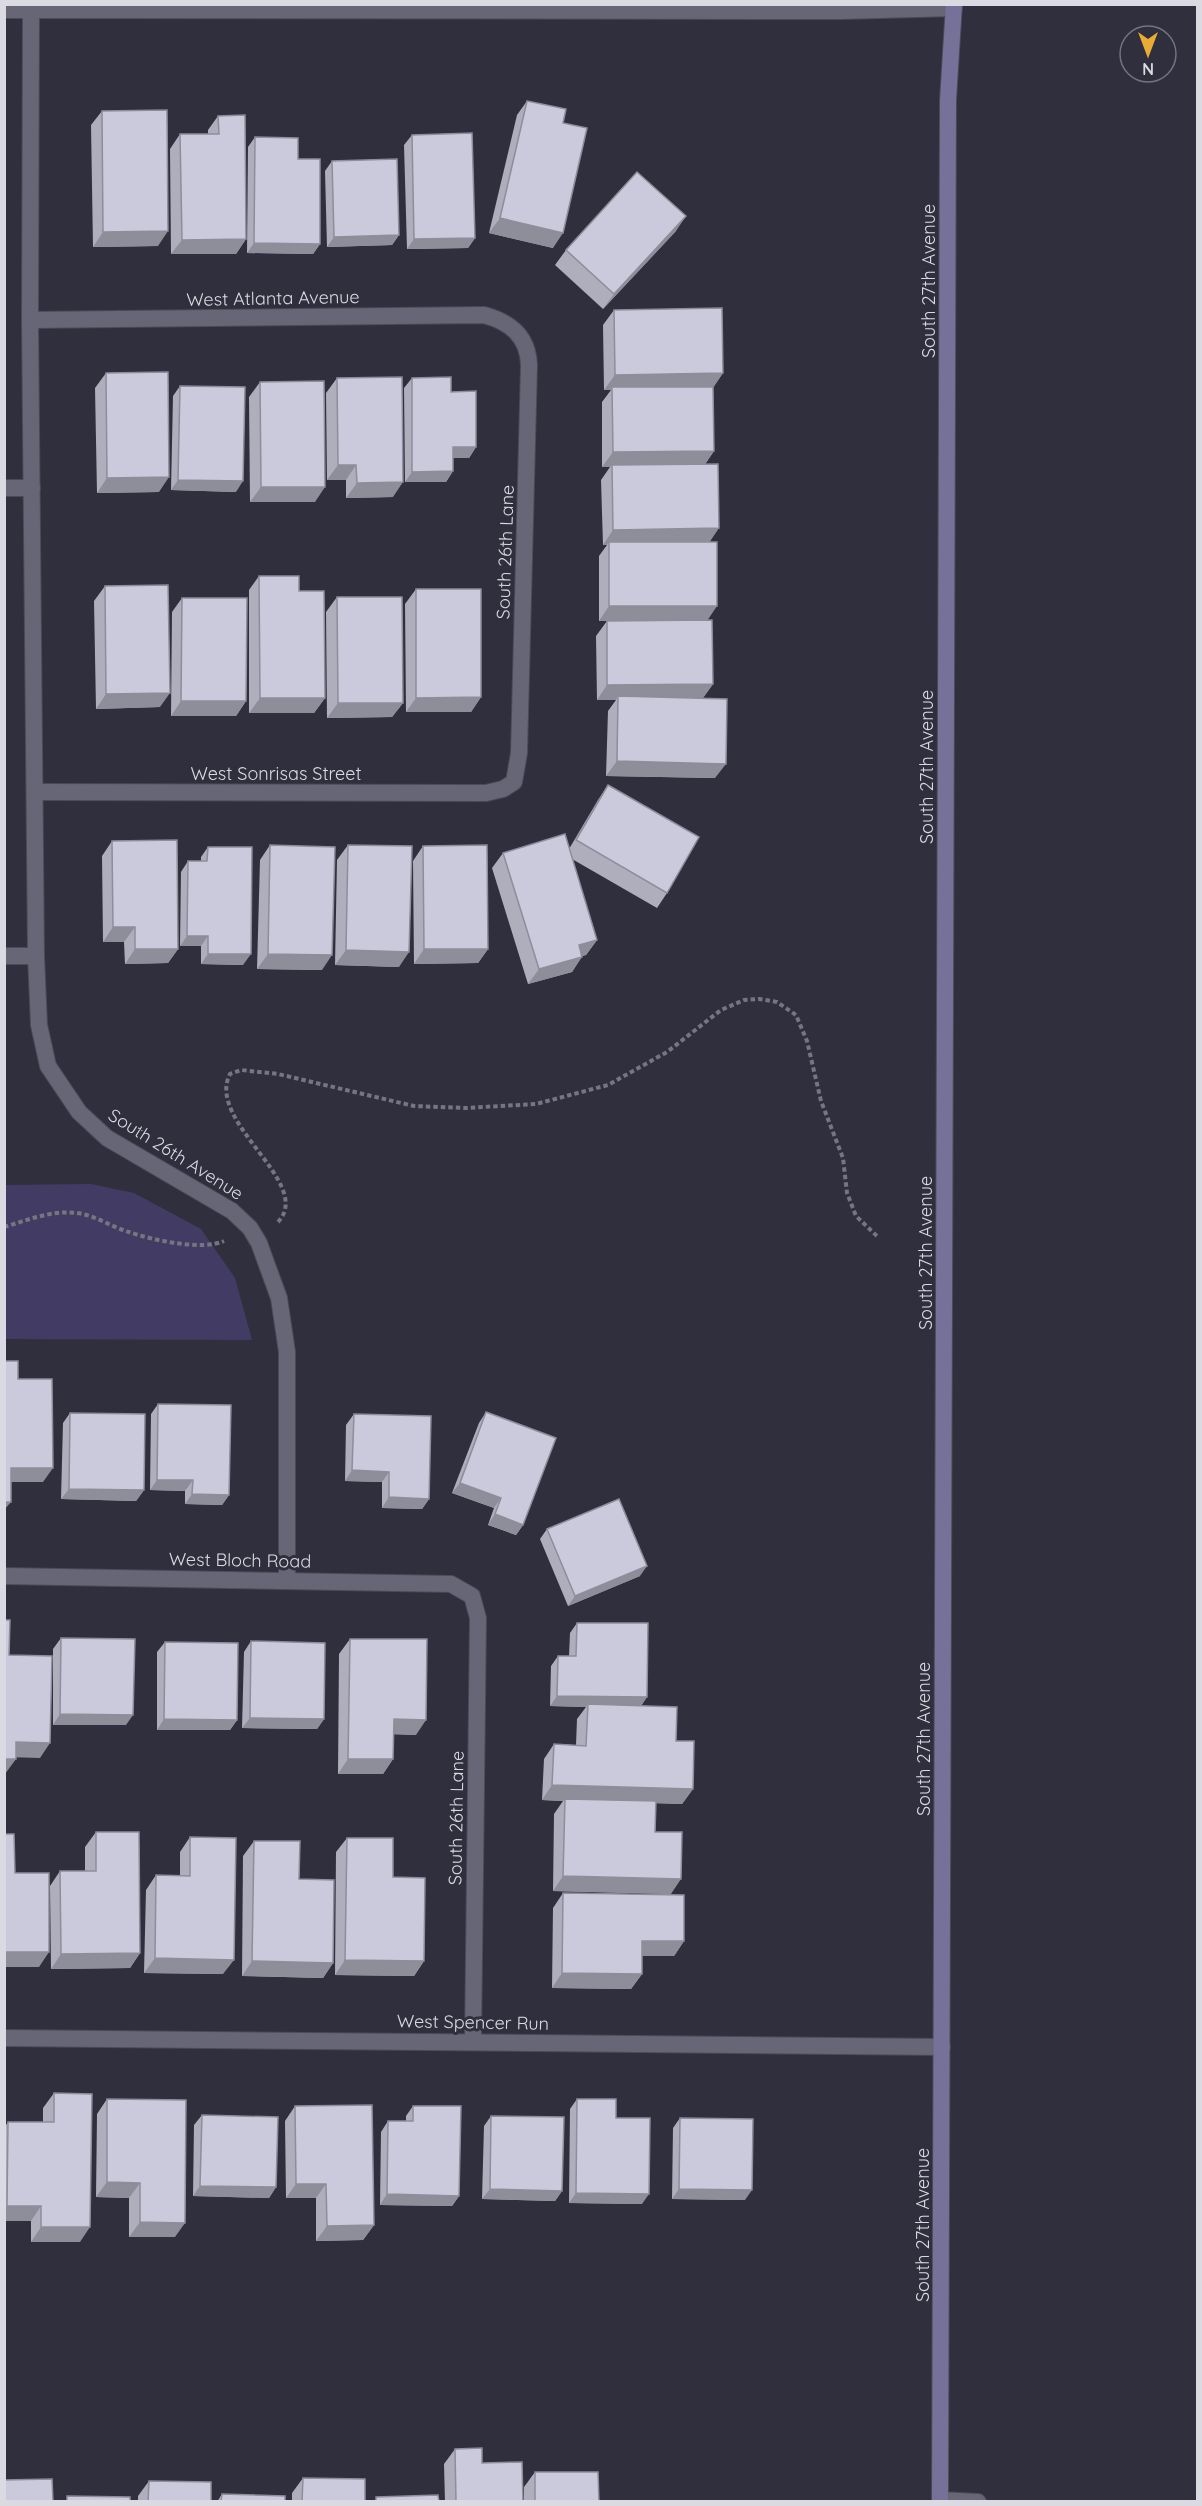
<svg xmlns="http://www.w3.org/2000/svg" width="1202" height="2506" font-family="Quicksand,sans-serif">
	<style>
		.green { fill: #423c64 }
		.lines { fill: none; stroke-linecap: round; stroke-linejoin: round }
		.service-casing { stroke: #4b4a56; stroke-width: 18 }
		.minor-casing { stroke: #4b4a56; stroke-width: 18 }
		.secondary-casing { stroke: #4b4a56; stroke-width: 18 }
		.path { stroke: #767581; stroke-width: 4; stroke-dasharray: 4.5 3; stroke-linecap: butt }
		.service { stroke: #676676; stroke-width: 16 }
		.minor { stroke: #676676; stroke-width: 16 }
		.secondary { stroke: #767198; stroke-width: 16 }
		.wall { fill: #afaebd }
		.shaded-wall { fill: #8e8d9a }
		.building { fill: #cbcadc; stroke: #8e8d9a; stroke-width: 1.5 }
		.labels { text-anchor: middle; dominant-baseline: central; stroke-width: 6; stroke-linejoin: round; paint-order: stroke }
		.street-label { font-size: 18px; fill: #dbdae3; stroke: #302f3d }
	</style>
	<rect width="100%" height="100%" fill="#302f3d"/>
	<polygon class="green" points="91,1184 134,1193 201,1229 235,1278 252,1340 5,1339 5,1185"/>
	<g class="lines">
		<g class="service-casing">
			<polyline id="service" points="940,2500 978,2502"/>
		</g>
		<g class="minor-casing">
			<g id="minor">
				<polyline points="4,10 842,11 954,8"/>
				<polyline points="31,10 30,320 36,956 39,1025 48,1066 79,1112 107,1138 232,1211 250,1228 259,1243 279,1298 287,1352 287,1581"/>
				<path d="M30,320L484,315C510,322 528,336 529,365L519,753L514,782L503,789L486,793L36,792"/>
				<polyline points="4,488 32,488"/>
				<polyline points="4,956 36,956"/>
				<polyline points="4,1576 451,1584 472,1596 478,1618 473,2042"/>
				<polyline points="4,2038 942,2047"/>
			</g>
		</g>
		<g class="secondary-casing">
			<polyline id="secondary" points="940,2502 948,100 954,4"/>
		</g>
		<g class="path">
			<path d="M278,1222C315,1183 205,1122 230,1074L241,1070L278,1074L414,1106L466,1108L536,1104L608,1085L667,1052L721,1010L744,1000L759,999L777,1002L796,1015L807,1041L821,1101L843,1158L847,1193L856,1216L879,1238"/>
			<path d="M4,1227C28,1220 51,1210 77,1213C94,1215 112,1227 129,1232C152,1240 202,1251 224,1241"/>
		</g>
		<use href="#service" class="service"/>
		<use href="#minor" class="minor"/>
		<use href="#secondary" class="secondary"/>
	</g>
	<g class="wall">
		<polygon points="527,101 563,123 553,248 489,233 517,115"/>
		<polygon points="102,111 158,246 93,247 91,125"/>
		<polygon points="218,116 246,239 236,254 171,254 170,149 180,134 208,134 208,130"/>
		<polygon points="412,135 475,238 468,248 407,249 404,145"/>
		<polygon points="255,137 298,159 320,244 313,254 247,253 248,147"/>
		<polygon points="332,161 399,235 392,245 327,247 325,171"/>
		<polygon points="676,231 603,309 555,265 566,250"/>
		<polygon points="614,310 723,373 713,387 714,451 705,464 710,542 707,620 713,684 703,698 715,778 606,776 608,711 616,700 597,700 596,636 607,621 625,621 599,621 599,556 607,545 603,545 601,480 610,467 602,467 602,402 611,390 604,390 603,325"/>
		<polygon points="106,373 159,492 97,493 95,388"/>
		<polygon points="337,378 393,497 346,498 346,480 327,480 326,393"/>
		<polygon points="412,378 451,392 476,447 469,458 453,458 453,471 446,482 405,482 404,388"/>
		<polygon points="260,382 315,502 250,502 249,397"/>
		<polygon points="180,386 236,492 171,490 173,396"/>
		<polygon points="259,576 299,591 325,698 314,713 249,713 249,590"/>
		<polygon points="105,586 160,707 96,709 94,601"/>
		<polygon points="416,589 481,697 471,712 406,712 405,604"/>
		<polygon points="337,597 403,703 392,717 327,718 326,612"/>
		<polygon points="182,598 246,701 236,716 171,716 172,612"/>
		<polygon points="608,785 667,893 657,908 572,859 597,940 586,955 582,956 572,972 528,984 492,868 503,853 569,849 598,800"/>
		<polygon points="112,841 178,949 168,963 125,964 124,942 103,942 102,856"/>
		<polygon points="270,845 322,970 257,969 260,860"/>
		<polygon points="348,845 399,967 335,965 337,860"/>
		<polygon points="423,846 488,949 478,963 414,964 413,861"/>
		<polygon points="208,847 243,965 201,964 201,946 180,946 181,872 188,861 201,861 201,857"/>
		<polygon points="158,1404 229,1495 222,1505 185,1504 185,1491 150,1490 151,1414"/>
		<polygon points="486,1412 523,1525 516,1535 488,1525 494,1508 452,1493 479,1423"/>
		<polygon points="70,1413 144,1490 136,1501 61,1499 63,1423"/>
		<polygon points="354,1414 429,1499 422,1509 382,1508 382,1482 345,1481 346,1425"/>
		<polygon points="547,1529 640,1576 568,1606 540,1539"/>
		<polygon points="577,1623 647,1697 641,1706 676,1741 693,1789 682,1804 656,1803 655,1832 671,1894 553,1891 554,1814 563,1801 542,1800 544,1759 554,1744 576,1745 577,1719 586,1707 550,1706 551,1666 558,1656 569,1656 570,1633"/>
		<polygon points="61,1638 126,1725 53,1725 53,1649"/>
		<polygon points="350,1639 416,1735 393,1734 393,1759 383,1774 338,1774 339,1654"/>
		<polygon points="251,1641 324,1719 317,1729 242,1728 244,1652"/>
		<polygon points="165,1642 237,1720 230,1730 157,1730 157,1652"/>
		<polygon points="96,1832 140,1953 130,1968 51,1969 50,1886 60,1871 85,1871 85,1847"/>
		<polygon points="190,1837 223,1974 144,1973 146,1890 156,1875 180,1876 180,1852"/>
		<polygon points="347,1838 393,1877 424,1961 414,1976 335,1975 336,1852"/>
		<polygon points="254,1841 299,1879 333,1963 323,1978 242,1976 243,1856"/>
		<polygon points="563,1893 684,1941 674,1956 642,1956 642,1974 631,1989 552,1988 553,1908"/>
		<polygon points="54,2093 80,2242 31,2242 31,2221 4,2221 4,2128 8,2122 43,2122 43,2108"/>
		<polygon points="107,2099 175,2237 129,2237 129,2198 96,2197 97,2114"/>
		<polygon points="577,2099 642,2204 569,2203 570,2109"/>
		<polygon points="295,2106 374,2225 363,2240 316,2241 316,2198 286,2198 285,2121"/>
		<polygon points="413,2106 459,2196 452,2206 380,2205 381,2132 388,2121 406,2121 406,2116"/>
		<polygon points="202,2115 276,2187 269,2198 193,2196 194,2125"/>
		<polygon points="491,2116 562,2191 555,2201 482,2199 484,2126"/>
		<polygon points="680,2118 745,2200 672,2199 673,2128"/>
		<polygon points="455,2449 482,2463 523,2502 445,2502 444,2464"/>
		<polygon points="535,2472 599,2502 524,2502 524,2487"/>
		<polygon points="303,2478 365,2502 292,2502 292,2493"/>
		<polygon points="149,2481 211,2502 138,2502 138,2496"/>
		<polygon points="222,2494 285,2502 217,2502"/>
	</g>
	<g class="shaded-wall">
		<polygon points="686,216 676,231 603,309 614,294"/>
		<polygon points="500,218 563,233 553,248 489,233"/>
		<polygon points="168,231 158,246 93,247 103,232"/>
		<polygon points="399,235 392,245 327,247 334,237"/>
		<polygon points="475,238 468,248 407,249 414,239"/>
		<polygon points="246,239 236,254 171,254 182,240"/>
		<polygon points="254,243 320,244 313,254 247,253"/>
		<polygon points="723,373 713,388 612,387 611,390 604,390 615,375"/>
		<polygon points="453,447 476,447 469,458 446,458"/>
		<polygon points="714,451 704,466 612,465 610,467 602,467 613,452"/>
		<polygon points="338,465 356,465 346,480 327,480"/>
		<polygon points="453,471 446,482 405,482 412,472"/>
		<polygon points="169,477 159,492 97,493 107,478"/>
		<polygon points="178,480 243,481 236,492 171,490"/>
		<polygon points="403,482 393,497 346,498 357,483"/>
		<polygon points="261,487 325,487 315,502 250,502"/>
		<polygon points="719,528 709,543 609,542 607,545 603,545 613,530"/>
		<polygon points="609,606 717,606 707,621 599,621"/>
		<polygon points="713,684 702,699 618,696 616,700 597,700 607,685"/>
		<polygon points="170,693 160,707 96,709 106,694"/>
		<polygon points="481,697 471,712 406,712 416,698"/>
		<polygon points="260,698 325,698 314,713 249,713"/>
		<polygon points="181,701 246,701 236,716 171,716"/>
		<polygon points="338,703 403,703 392,717 327,718"/>
		<polygon points="617,761 726,764 715,778 606,776"/>
		<polygon points="113,927 135,927 124,942 103,942"/>
		<polygon points="187,936 208,936 201,946 180,946"/>
		<polygon points="597,940 586,955 568,960 579,945"/>
		<polygon points="135,949 178,949 168,963 125,964"/>
		<polygon points="424,949 488,949 478,963 414,964"/>
		<polygon points="346,950 409,952 399,967 335,965"/>
		<polygon points="208,954 251,954 243,965 201,964"/>
		<polygon points="268,954 332,955 322,970 257,969"/>
		<polygon points="582,957 572,972 528,984 539,969"/>
		<polygon points="11,1468 53,1468 43,1482 4,1482"/>
		<polygon points="352,1470 389,1472 382,1482 345,1481"/>
		<polygon points="157,1480 193,1480 185,1491 150,1490"/>
		<polygon points="460,1483 501,1498 494,1508 452,1493"/>
		<polygon points="69,1489 144,1490 136,1501 61,1499"/>
		<polygon points="192,1494 229,1495 222,1505 185,1504"/>
		<polygon points="389,1497 429,1499 422,1509 382,1508"/>
		<polygon points="4,1502 11,1502 4,1510"/>
		<polygon points="495,1514 523,1525 516,1535 488,1525"/>
		<polygon points="647,1566 640,1576 568,1606 575,1596"/>
		<polygon points="557,1696 647,1697 640,1707 588,1704 586,1707 550,1706"/>
		<polygon points="60,1714 133,1715 126,1725 53,1725"/>
		<polygon points="250,1718 324,1719 317,1729 242,1728"/>
		<polygon points="164,1719 237,1720 230,1730 157,1730"/>
		<polygon points="394,1719 426,1720 416,1735 383,1734"/>
		<polygon points="16,1742 50,1743 40,1758 5,1757"/>
		<polygon points="4,1759 16,1759 5,1774 4,1774"/>
		<polygon points="348,1759 393,1759 383,1774 338,1774"/>
		<polygon points="552,1785 693,1789 682,1804 565,1801 565,1799 563,1801 542,1800"/>
		<polygon points="563,1876 681,1879 671,1894 553,1891"/>
		<polygon points="642,1941 684,1941 674,1956 632,1956"/>
		<polygon points="4,1952 49,1952 39,1967 4,1967"/>
		<polygon points="140,1953 130,1968 51,1969 61,1954"/>
		<polygon points="155,1958 234,1960 223,1974 144,1973"/>
		<polygon points="345,1960 424,1961 414,1976 335,1975"/>
		<polygon points="252,1961 333,1963 323,1978 242,1976"/>
		<polygon points="562,1973 642,1974 631,1989 552,1988"/>
		<polygon points="107,2182 140,2183 129,2198 96,2197"/>
		<polygon points="296,2184 326,2184 316,2198 286,2198"/>
		<polygon points="200,2186 276,2187 269,2198 193,2196"/>
		<polygon points="490,2189 562,2191 555,2201 482,2199"/>
		<polygon points="679,2189 752,2190 745,2200 672,2199"/>
		<polygon points="576,2193 649,2194 642,2204 569,2203"/>
		<polygon points="387,2194 459,2196 452,2206 380,2205"/>
		<polygon points="7,2206 41,2206 31,2221 4,2221 4,2210"/>
		<polygon points="140,2222 185,2223 175,2237 129,2237"/>
		<polygon points="374,2225 363,2240 316,2241 327,2226"/>
		<polygon points="41,2227 90,2227 80,2242 31,2242"/>
	</g>
	<g class="building">
		<polygon points="527,101 566,109 563,123 587,128 563,233 500,218"/>
		<polygon points="167,110 168,231 103,232 102,111"/>
		<polygon points="245,115 246,239 182,240 180,134 219,134 218,116"/>
		<polygon points="472,133 475,238 414,239 412,135"/>
		<polygon points="255,137 298,138 298,159 320,159 320,244 254,243"/>
		<polygon points="397,159 399,235 334,237 332,161"/>
		<polygon points="637,172 686,216 614,294 566,250"/>
		<polygon points="722,308 723,373 615,375 614,310"/>
		<polygon points="168,372 169,477 107,478 106,373"/>
		<polygon points="402,377 403,482 357,483 356,465 338,465 337,378"/>
		<polygon points="451,377 451,392 476,391 476,447 453,447 453,471 412,472 412,378"/>
		<polygon points="324,381 325,487 261,487 260,382"/>
		<polygon points="180,386 245,387 243,481 178,480"/>
		<polygon points="612,387 713,387 714,451 613,452"/>
		<polygon points="718,464 719,528 613,530 612,465"/>
		<rect x="609" y="542" width="108" height="64"/>
		<polygon points="259,576 299,576 299,591 324,591 325,698 260,698"/>
		<polygon points="168,585 170,693 106,694 105,586"/>
		<polygon points="416,589 481,589 481,697 416,698"/>
		<polygon points="337,597 402,597 403,703 338,703"/>
		<polygon points="182,598 247,598 246,701 181,701"/>
		<polygon points="712,620 713,684 607,685 607,621"/>
		<polygon points="618,696 727,699 726,764 617,761"/>
		<polygon points="608,785 699,837 667,893 576,840"/>
		<polygon points="565,834 597,940 579,945 582,957 539,969 503,853"/>
		<polygon points="177,840 178,949 135,949 135,927 113,927 112,841"/>
		<polygon points="270,845 335,847 332,955 268,954"/>
		<polygon points="348,845 412,846 409,952 346,950"/>
		<polygon points="487,845 488,949 424,949 423,846"/>
		<polygon points="208,847 252,847 251,954 208,954 208,936 187,936 188,861 207,861"/>
		<polygon points="4,1361 18,1361 18,1379 52,1379 53,1468 11,1468 11,1502 4,1502"/>
		<polygon points="158,1404 231,1405 229,1495 192,1494 193,1480 157,1480"/>
		<polygon points="486,1412 556,1438 523,1525 495,1514 501,1498 460,1483"/>
		<polygon points="70,1413 145,1414 144,1490 69,1489"/>
		<polygon points="354,1414 431,1416 429,1499 389,1497 389,1472 352,1470"/>
		<polygon points="619,1499 647,1566 575,1596 547,1529"/>
		<polygon points="4,1620 10,1620 9,1655 52,1656 50,1743 16,1742 16,1759 4,1759"/>
		<polygon points="577,1623 648,1623 647,1697 557,1696 558,1656 576,1656"/>
		<polygon points="61,1638 135,1639 133,1715 60,1714"/>
		<polygon points="350,1639 427,1639 426,1720 394,1719 393,1759 348,1759"/>
		<polygon points="251,1641 325,1643 324,1719 250,1718"/>
		<polygon points="165,1642 238,1643 237,1720 164,1719"/>
		<polygon points="588,1704 677,1707 676,1741 694,1741 693,1789 552,1785 554,1744 586,1746"/>
		<polygon points="565,1799 656,1801 655,1832 682,1832 681,1879 563,1876"/>
		<polygon points="96,1832 139,1832 140,1953 61,1954 60,1871 96,1871"/>
		<polygon points="4,1834 14,1834 15,1873 49,1873 49,1952 4,1952"/>
		<polygon points="190,1837 236,1838 234,1960 155,1958 156,1875 190,1876"/>
		<polygon points="347,1838 393,1838 393,1877 425,1878 424,1961 345,1960"/>
		<polygon points="254,1841 300,1841 299,1879 334,1880 333,1963 252,1961"/>
		<polygon points="563,1893 684,1895 684,1941 642,1941 642,1974 562,1973"/>
		<polygon points="54,2093 92,2094 90,2227 41,2227 41,2206 7,2206 8,2122 54,2122"/>
		<polygon points="107,2099 186,2100 185,2223 140,2222 140,2183 107,2182"/>
		<polygon points="577,2099 616,2099 616,2118 650,2118 649,2194 576,2193"/>
		<polygon points="372,2105 374,2225 327,2226 326,2184 296,2184 295,2106"/>
		<polygon points="413,2106 461,2106 459,2196 387,2194 388,2121 413,2121"/>
		<polygon points="202,2115 278,2117 276,2187 200,2186"/>
		<polygon points="491,2116 564,2117 562,2191 490,2189"/>
		<polygon points="680,2118 753,2119 752,2190 679,2189"/>
		<polygon points="482,2448 482,2463 522,2462 523,2502 456,2502 455,2449"/>
		<polygon points="535,2472 598,2472 599,2502 535,2502"/>
		<polygon points="303,2478 365,2479 365,2502 302,2502"/>
		<polygon points="52,2479 53,2502 4,2502 4,2480"/>
		<polygon points="149,2481 211,2482 211,2502 148,2502"/>
		<polygon points="222,2494 285,2496 285,2502 221,2502"/>
		<polygon points="438,2495 439,2502 376,2502 376,2497"/>
		<polygon points="67,2496 130,2497 130,2502 67,2502"/>
	</g>
	<g class="labels">
		<g class="street-label">
			<text transform="translate(928 281) rotate(-90)">South 27th Avenue</text>
			<text transform="translate(273 298) rotate(-1)">West Atlanta Avenue</text>
			<text transform="translate(505 552) rotate(-88)">South 26th Lane</text>
			<text transform="translate(926 767) rotate(-90)">South 27th Avenue</text>
			<text x="276" y="773">West Sonrisas Street</text>
			<text transform="translate(176 1154) rotate(32)">South 26th Avenue</text>
			<text transform="translate(925 1253) rotate(-90)">South 27th Avenue</text>
			<text transform="translate(240 1560) rotate(1)">West Bloch Road</text>
			<text transform="translate(923 1739) rotate(-90)">South 27th Avenue</text>
			<text transform="translate(456 1818) rotate(-89)">South 26th Lane</text>
			<text transform="translate(473 2022) rotate(1)">West Spencer Run</text>
			<text transform="translate(922 2225) rotate(-90)">South 27th Avenue</text>
		</g>
	</g>
	<rect width="1202" height="2506" fill="none" stroke="#dbdae3" stroke-width="12"/>
	<g transform="translate(1148 54) rotate(180)"><circle r="28" fill="#302f3d" stroke="#74737f" stroke-width="1.5"/>
	<path d="M0-4.5L10 22L0 15L-10 22Z" fill="#e8ab37"/>
	<text y="-9" font-size="16" font-weight="bold" text-anchor="middle" fill="#dbdae3">N</text>
	</g>
</svg>
